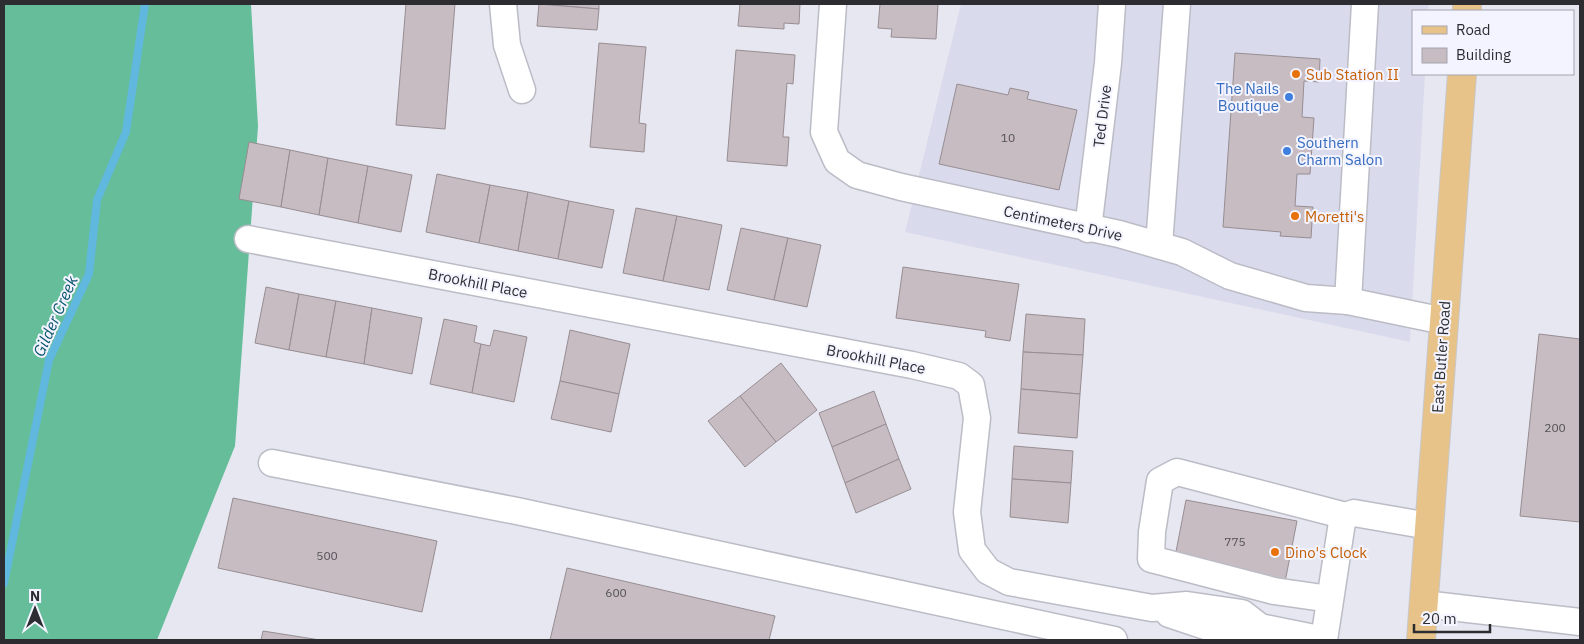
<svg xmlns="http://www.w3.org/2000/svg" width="1584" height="644" font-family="'IBM Plex Sans',sans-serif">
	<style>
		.built { fill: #d9dbed }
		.forest { fill: #65bd99 }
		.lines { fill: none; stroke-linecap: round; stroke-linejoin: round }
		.stream { stroke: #61b8df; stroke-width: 8 }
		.building { fill: #c6bcc1; stroke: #978d92 }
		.minor-casing { stroke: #bbbcc6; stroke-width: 29 }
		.major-casing { stroke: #c8c8c9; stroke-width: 30 }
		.minor { stroke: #fff; stroke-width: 26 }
		.major { stroke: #e7c38a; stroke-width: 28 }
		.food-dot { fill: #e8710a; stroke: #f3f4ff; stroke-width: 2 }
		.shop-dot { fill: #3f7fe0; stroke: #f3f4ff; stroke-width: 2 }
		.labels { text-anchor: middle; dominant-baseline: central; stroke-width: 4; stroke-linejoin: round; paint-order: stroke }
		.number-label { font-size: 12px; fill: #535155 }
		.food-label { font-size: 15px; fill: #c56008; stroke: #f3f4ff; text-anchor: start }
		.shop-label { font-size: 15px; fill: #366cbe; stroke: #f3f4ff; text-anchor: end }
		.street-label { font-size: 15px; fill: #2d2d31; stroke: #f3f4ff }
		.water-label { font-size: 16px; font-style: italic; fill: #0a536e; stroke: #f3f4ff }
	</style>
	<rect width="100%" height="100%" fill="#e6e7f1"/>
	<polygon class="built" points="961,4 1429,4 1428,11 1413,11 1413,74 1425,74 1410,342 905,232"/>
	<polygon class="forest" points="4,4 251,4 258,126 235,446 157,640 4,640"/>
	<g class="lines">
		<polyline class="stream" points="4,583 49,360 89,274 97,200 126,132 145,4"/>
	</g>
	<g class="building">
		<polygon points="406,4 455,4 445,129 396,125"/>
		<polygon points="539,4 599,4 599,9"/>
		<polygon points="539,4 599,9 597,30 537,26"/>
		<polygon points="740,4 800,4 799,24 784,23 784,29 738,26"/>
		<polygon points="880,4 938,4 936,39 891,37 892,29 878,28"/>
		<polygon points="599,43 646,47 639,123 646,124 644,152 590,147"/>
		<polygon points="736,50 795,55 793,84 787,83 783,137 789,137 787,166 727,161"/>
		<polygon points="1235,53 1320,59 1319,82 1304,81 1302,117 1314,118 1310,174 1297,174 1295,206 1313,207 1311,238 1280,236 1281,232 1223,227"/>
		<polygon points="957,84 1008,95 1010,88 1029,92 1027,99 1077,110 1059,190 939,164"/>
		<polygon points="249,142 290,150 281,207 239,199"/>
		<polygon points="290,150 328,158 319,215 281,207"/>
		<polygon points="328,158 368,166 358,223 319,215"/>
		<polygon points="368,166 412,175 401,232 358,223"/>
		<polygon points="437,174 490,185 479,243 426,232"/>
		<polygon points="490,185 528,192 518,251 479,243"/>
		<polygon points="528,192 569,201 558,259 518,251"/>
		<polygon points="569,201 614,210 602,268 558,259"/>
		<polygon points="636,208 677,216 663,281 623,273"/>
		<polygon points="677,216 722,225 709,290 663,281"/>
		<polygon points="741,228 788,238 774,300 727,290"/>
		<polygon points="788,238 821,245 807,307 774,300"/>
		<polygon points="903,267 1019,284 1010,341 985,337 986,331 896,318"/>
		<polygon points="266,287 299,294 289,350 255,343"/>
		<polygon points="299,294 336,301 326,357 289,350"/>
		<polygon points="336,301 372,308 364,364 326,357"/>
		<polygon points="372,308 422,318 412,374 364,364"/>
		<polygon points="1026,314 1085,319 1083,355 1023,352"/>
		<polygon points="444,319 477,326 474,342 481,344 472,393 430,384"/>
		<polygon points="494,330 527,337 514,402 472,393 481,344 490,346"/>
		<polygon points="570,330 630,344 619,394 560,381"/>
		<polygon points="1539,334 1580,339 1580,522 1520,516"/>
		<polygon points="1023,352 1083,355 1080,394 1021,389"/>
		<polygon points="781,363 817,410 776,442 740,396"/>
		<polygon points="560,381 619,394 611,432 551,419"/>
		<polygon points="1021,389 1080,394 1077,438 1018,433"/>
		<polygon points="874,391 886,424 832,447 819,413"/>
		<polygon points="740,396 776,442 745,467 708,421"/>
		<polygon points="886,424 899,459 845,483 832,447"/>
		<polygon points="1014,446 1073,451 1071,483 1012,479"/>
		<polygon points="899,459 911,489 856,513 845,483"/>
		<polygon points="1012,479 1071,483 1068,523 1010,517"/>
		<polygon points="233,498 437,541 422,612 218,568"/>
		<polygon points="1186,500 1297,521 1285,582 1174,562"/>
		<polygon points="567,568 775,616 769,640 550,640"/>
		<polygon points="263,631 320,640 261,640"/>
	</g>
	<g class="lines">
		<g class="minor-casing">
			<g id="minor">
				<polyline points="503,4 507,45 522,90"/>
				<polyline points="833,4 824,132 837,161 857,175 901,187 1119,234 1182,252 1230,276 1306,298 1348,301 1444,321"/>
				<polyline points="1088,229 1108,63 1112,4"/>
				<polyline points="248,239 912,365 959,376 971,385 977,418 967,512 972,550 988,571 1009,582 1152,608 1187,605 1242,613 1260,627 1324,640"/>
				<polyline points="1159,245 1177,4"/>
				<polyline points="1348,301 1365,4"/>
				<polyline points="272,463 517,511 1114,640"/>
				<polyline points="1330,599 1274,591 1151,559 1152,532 1160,481 1177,472 1346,516"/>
				<polyline points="1424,604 1580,622"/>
				<polyline points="1169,614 1205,626 1243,633 1260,627"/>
				<polyline points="1324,640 1342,522 1346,516 1354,513 1429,526"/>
			</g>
		</g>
		<g class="major-casing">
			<g id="major">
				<polyline points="1467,11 1467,4"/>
				<polyline points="1421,640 1462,74"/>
			</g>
		</g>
		<use href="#minor" class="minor"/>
		<use href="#major" class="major"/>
	</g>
	<g class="food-dot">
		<circle cx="1296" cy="74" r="5"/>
		<circle cx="1295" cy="216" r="5"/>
		<circle cx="1275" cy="552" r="5"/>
	</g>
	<g class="shop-dot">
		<circle cx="1289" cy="97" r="5"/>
		<circle cx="1287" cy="151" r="5"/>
	</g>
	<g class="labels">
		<g class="number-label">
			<text x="1008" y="137">10</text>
			<text x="1555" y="427">200</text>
			<text x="1235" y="541">775</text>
			<text x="327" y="555">500</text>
			<text x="616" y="592">600</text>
		</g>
		<g class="food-label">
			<text x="1306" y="74">Sub Station II</text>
			<text x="1305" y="216">Moretti's</text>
			<text x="1285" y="552">Dino's Clock</text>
		</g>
		<g class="shop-label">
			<text x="1279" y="88">The Nails<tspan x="1279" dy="17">Boutique</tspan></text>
			<text x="1297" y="142" text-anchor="start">Southern<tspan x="1297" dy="17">Charm Salon</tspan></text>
		</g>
		<g class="street-label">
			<text transform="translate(1102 116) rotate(-83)">Ted Drive</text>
			<text transform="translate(1063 223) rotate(12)">Centimeters Drive</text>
			<text transform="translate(478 283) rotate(11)">Brookhill Place</text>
			<text transform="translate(1441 357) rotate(-86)">East Butler Road</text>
			<text transform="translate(876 359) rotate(11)">Brookhill Place</text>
		</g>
		<g class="water-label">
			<text transform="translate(55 316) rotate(-66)">Gilder Creek</text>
		</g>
	</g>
	<rect width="1584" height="644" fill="none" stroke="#2d2d31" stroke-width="10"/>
	<rect x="1412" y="10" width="162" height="65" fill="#f3f4ff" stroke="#a4a4ad"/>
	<rect x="1422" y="26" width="25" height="8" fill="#e7c38a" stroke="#a4a4ad"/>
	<text x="1456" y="35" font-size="15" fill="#2d2d31">Road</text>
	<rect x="1422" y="48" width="25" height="15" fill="#c6bcc1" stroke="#a4a4ad"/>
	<text x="1456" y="60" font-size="15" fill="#2d2d31">Building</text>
	<g transform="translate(35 609)" stroke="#f3f4ff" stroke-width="4" paint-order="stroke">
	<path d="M0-4L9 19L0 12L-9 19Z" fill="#2d2d31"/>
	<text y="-8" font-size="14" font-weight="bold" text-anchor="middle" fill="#2d2d31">N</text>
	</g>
	<path d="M1414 624v8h76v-8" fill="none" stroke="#2d2d31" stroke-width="2.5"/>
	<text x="1422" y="624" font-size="15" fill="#2d2d31" stroke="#f3f4ff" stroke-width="4" paint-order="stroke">20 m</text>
</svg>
